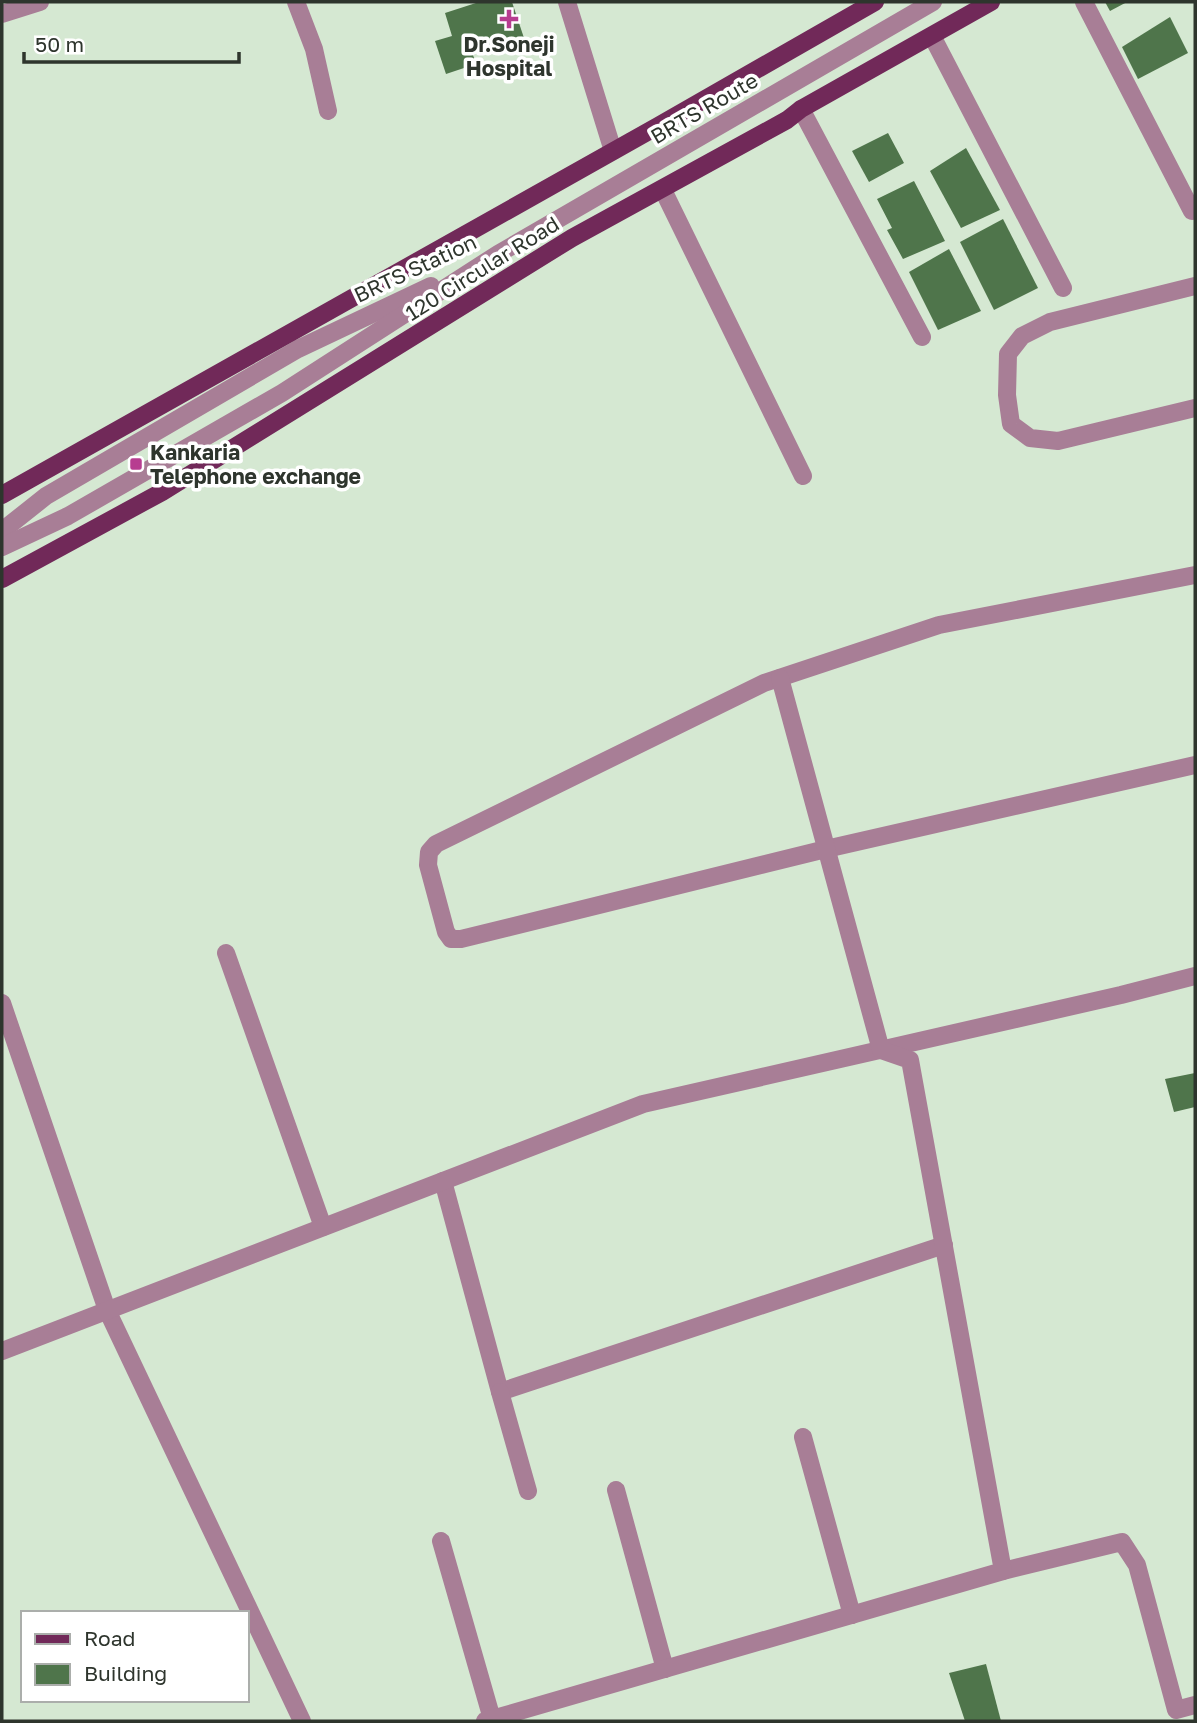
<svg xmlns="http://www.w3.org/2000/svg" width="1197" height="1723" font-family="'Golos Text',sans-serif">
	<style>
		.building { fill: #4f754b }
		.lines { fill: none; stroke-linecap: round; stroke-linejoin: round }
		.minor { stroke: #a87e96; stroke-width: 18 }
		.major { stroke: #712959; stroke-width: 18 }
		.poi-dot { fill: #b73d90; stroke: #fff; stroke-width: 2.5 }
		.labels { text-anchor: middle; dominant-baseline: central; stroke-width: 7; stroke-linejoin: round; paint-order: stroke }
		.poi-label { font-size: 21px; font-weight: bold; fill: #2e352d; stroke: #fff }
		.street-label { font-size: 21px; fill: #2e352d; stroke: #fff }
	</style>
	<rect width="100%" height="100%" fill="#d5e8d2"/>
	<g class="building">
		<polygon points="479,2 512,2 524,38 473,55 476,64 446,74 435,41 452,36 445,13"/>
		<polygon points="1105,2 1127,2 1110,11"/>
		<polygon points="1170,17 1188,53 1138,79 1122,47"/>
		<polygon points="888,133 904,163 869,182 852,151"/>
		<polygon points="966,148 1000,210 961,228 930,171"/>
		<polygon points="914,181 945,241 903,259 887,230 892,228 877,199"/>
		<polygon points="1003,219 1038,288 994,310 960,242"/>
		<polygon points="949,249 981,311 938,330 909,272"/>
		<polygon points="1195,1073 1195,1107 1174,1112 1165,1079"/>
		<polygon points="986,1664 1001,1721 965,1721 949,1673"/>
	</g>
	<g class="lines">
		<g class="minor">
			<polyline points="296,2 314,49 328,111"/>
			<polyline points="567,2 613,151"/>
			<polyline points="1084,2 1192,211"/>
			<polyline points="2,14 40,2"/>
			<polyline points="932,36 1063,288"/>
			<polyline points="801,109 922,337"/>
			<polyline points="663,190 803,476"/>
			<polyline points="1195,286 1050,322 1022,336 1008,354 1007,395 1011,424 1030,438 1058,441 1195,408"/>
			<polyline points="2,531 46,496 298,349 431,286"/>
			<polyline points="2,547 68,516 282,393 498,254 933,2"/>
			<polyline points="1195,575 939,625 764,683 436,844 429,852 428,865 446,932 451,939 461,939 826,849 1195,765"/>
			<polyline points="226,953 323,1227"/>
			<polyline points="2,1003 107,1310 302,1721"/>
			<polyline points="443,1181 500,1392 944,1245"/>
			<polyline points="2,1351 643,1104 1121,995 1195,976"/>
			<polyline points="500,1392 528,1491"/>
			<polyline points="803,1437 852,1615"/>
			<polyline points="616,1490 665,1669"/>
			<polyline points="441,1541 492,1719"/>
			<polyline points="1003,1571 1122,1542 1137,1565 1176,1710 1195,1705"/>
			<polyline points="485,1721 1003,1571 910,1060 881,1050 780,678"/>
		</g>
		<g class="major">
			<polyline points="2,495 658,126 875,2"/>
			<polyline points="2,579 162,492 572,238 787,120 801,109 991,2"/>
		</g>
	</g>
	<g class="poi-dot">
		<path d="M505.5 8.5h7v7h7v7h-7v7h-7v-7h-7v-7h7z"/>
		<rect x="129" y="457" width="14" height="14" rx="3.5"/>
	</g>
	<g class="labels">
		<g class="poi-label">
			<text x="509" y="44">Dr.Soneji<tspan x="509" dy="24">Hospital</tspan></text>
			<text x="150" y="452" text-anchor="start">Kankaria<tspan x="150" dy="24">Telephone exchange</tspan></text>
		</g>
		<g class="street-label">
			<text transform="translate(704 108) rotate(-30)">BRTS Route</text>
			<text transform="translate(415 268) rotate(-25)">BRTS Station</text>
			<text transform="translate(482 268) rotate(-32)">120 Circular Road</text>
		</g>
	</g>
	<rect width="1197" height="1723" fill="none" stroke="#2e352d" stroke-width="7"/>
	<rect x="21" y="1611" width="228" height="91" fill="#ffffff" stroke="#abaeab" stroke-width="2"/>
	<rect x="35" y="1634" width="35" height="10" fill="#712959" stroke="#abaeab" stroke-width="2"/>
	<text x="84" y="1646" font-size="21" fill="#2e352d">Road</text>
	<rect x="35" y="1664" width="35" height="21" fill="#4f754b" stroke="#abaeab" stroke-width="2"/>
	<text x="84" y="1681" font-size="21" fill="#2e352d">Building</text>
	<path d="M24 52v10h215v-10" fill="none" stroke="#2e352d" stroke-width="3.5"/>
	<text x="35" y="52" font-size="21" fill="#2e352d" stroke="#ffffff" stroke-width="5" paint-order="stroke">50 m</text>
</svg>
